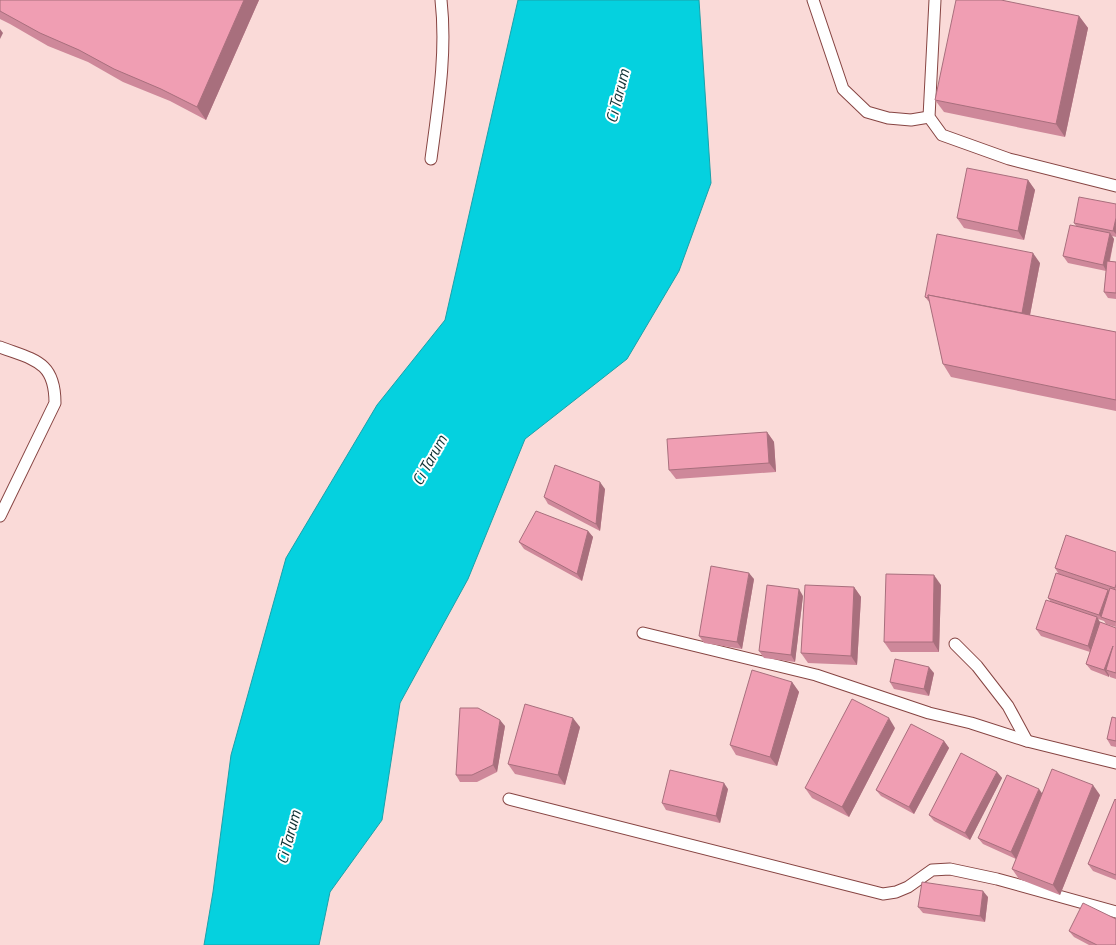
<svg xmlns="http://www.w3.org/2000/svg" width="1116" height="945" font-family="'Titillium Web',sans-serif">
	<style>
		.water { fill: #05d1df; stroke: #1ca1aa }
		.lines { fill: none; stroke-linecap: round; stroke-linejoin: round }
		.lane-casing { stroke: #864442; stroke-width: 13 }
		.lane { stroke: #fff; stroke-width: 11 }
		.wall { fill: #ce889a }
		.shaded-wall { fill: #a86f7d }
		.building { fill: #f09eb3; stroke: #a86f7d }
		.labels { text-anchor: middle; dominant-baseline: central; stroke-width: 4; stroke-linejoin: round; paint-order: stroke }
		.water-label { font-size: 16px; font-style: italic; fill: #0f3134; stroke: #fff }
	</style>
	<rect width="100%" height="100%" fill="#fadad8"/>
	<polygon class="water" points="518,0 699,0 711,183 679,271 627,359 525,439 468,579 400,703 382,820 330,892 319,945 204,945 213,892 231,755 286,558 377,405 445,320"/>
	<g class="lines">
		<g class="lane-casing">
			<g id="lane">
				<polyline points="813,0 843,89 867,112 888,118 911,120 929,117"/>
				<polyline points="935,0 929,117 942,135 1009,159 1116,186"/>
				<path d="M431,159C438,106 447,53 441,0"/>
				<path d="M0,347C34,360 55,361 55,403L0,516"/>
				<polyline points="643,633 816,675 929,713 971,723 1027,741 1116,763"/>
				<polyline points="955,644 977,666 1008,706 1027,741"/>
				<polyline points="509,799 883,894 896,892 908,887 932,870 950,869 997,879 1116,912"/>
			</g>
		</g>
		<use href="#lane" class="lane"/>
	</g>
	<g class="wall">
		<polygon points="0,0 259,0 206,120 170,101 123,82 88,62 48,46 10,24 0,19"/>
		<polygon points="1079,16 1088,28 1065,137 944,112 935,100"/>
		<polygon points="1028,180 1035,190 1024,240 964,228 957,218"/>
		<polygon points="1116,204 1116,237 1112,236 1114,239 1110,261 1116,262 1116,299 1108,298 1104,292 1106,271 1068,263 1063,256 1076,226 1074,223"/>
		<polygon points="1040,263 1030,315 1116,332 1116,411 951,377 943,364 930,303 925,297"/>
		<polygon points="767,432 774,442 776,472 676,479 669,470"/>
		<polygon points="605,489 600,531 548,504 544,497"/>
		<polygon points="588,531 593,537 582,581 524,549 519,542"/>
		<polygon points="1116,552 1116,627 1106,624 1104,621 1098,619 1100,622 1116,628 1116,679 1110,677 1109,675 1109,677 1091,670 1086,664 1090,652 1041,636 1036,629 1051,602 1048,598 1058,573 1055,568"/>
		<polygon points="754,579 742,649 704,643 699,636"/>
		<polygon points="941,585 939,652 891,652 884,642"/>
		<polygon points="854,587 861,597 857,665 808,663 801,653"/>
		<polygon points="803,596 795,662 764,658 759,651"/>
		<polygon points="934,673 929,696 894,689 890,682"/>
		<polygon points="792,682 799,692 777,766 736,755 730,745"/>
		<polygon points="1116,718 1116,747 1111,746 1107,739"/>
		<polygon points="505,726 497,772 477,782 460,782 456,775"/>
		<polygon points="580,727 565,785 515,774 508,764"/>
		<polygon points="895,728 849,817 812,798 805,788"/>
		<polygon points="944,741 949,748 914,814 881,796 876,790"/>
		<polygon points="997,772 1002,778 970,840 934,821 929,815"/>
		<polygon points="728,789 720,823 666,810 662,803"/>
		<polygon points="1042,793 1100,795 1060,895 1019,879 1012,869 1016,859 983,844 978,838"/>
		<polygon points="1116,800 1116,880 1093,871 1088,864"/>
		<polygon points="988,897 985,922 923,913 918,907"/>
		<polygon points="1069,931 1116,945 1089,945 1074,937"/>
	</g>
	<g class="shaded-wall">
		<polygon points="244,0 259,0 206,120 197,107"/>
		<polygon points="1079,16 1088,28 1065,137 1056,124"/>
		<polygon points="0,29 3,33 0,39"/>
		<polygon points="1028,180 1035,190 1024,240 1018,231"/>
		<polygon points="1116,218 1116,234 1113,231"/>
		<polygon points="1110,233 1114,239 1107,272 1103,265"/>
		<polygon points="1033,253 1040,263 1028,325 1021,316"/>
		<polygon points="767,432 774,442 776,472 769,463"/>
		<polygon points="600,482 605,489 600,531 596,524"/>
		<polygon points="588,531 593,537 582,581 577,574"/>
		<polygon points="749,573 754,579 742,649 737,642"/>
		<polygon points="934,575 941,585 939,652 933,642"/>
		<polygon points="854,587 861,597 857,665 851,656"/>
		<polygon points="799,589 803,596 795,662 791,655"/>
		<polygon points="1108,590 1112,596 1101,617 1099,615"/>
		<polygon points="1097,617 1101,624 1092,653 1088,646"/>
		<polygon points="1113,646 1106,670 1109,675 1109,677 1104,670"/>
		<polygon points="929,667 934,673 929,696 924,689"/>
		<polygon points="792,682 799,692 777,766 770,757"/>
		<polygon points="573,718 580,727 565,785 558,775"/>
		<polygon points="889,718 895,728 849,817 842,807"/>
		<polygon points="500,720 505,726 497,772 493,765"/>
		<polygon points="944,741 949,748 914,814 909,807"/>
		<polygon points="997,772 1002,778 970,840 965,833"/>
		<polygon points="724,783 728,789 720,823 716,816"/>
		<polygon points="1093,785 1100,795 1060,895 1053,885"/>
		<polygon points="1039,789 1044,796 1016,859 1011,852"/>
		<polygon points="983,891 988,897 985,922 980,916"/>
	</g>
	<g class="building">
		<polygon points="0,0 244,0 197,107 161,89 114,69 79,50 40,33 0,11"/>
		<polygon points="956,0 1001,0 1079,16 1056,124 935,100"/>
		<polygon points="967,168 1028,180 1018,231 957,218"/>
		<polygon points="1079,197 1116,204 1116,218 1113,231 1074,223"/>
		<polygon points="1070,225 1110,233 1103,265 1063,256"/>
		<polygon points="937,234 1033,253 1022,313 928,295 928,298 925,297"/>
		<polygon points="1107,261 1116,262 1116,293 1104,292"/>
		<polygon points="928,295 1116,332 1116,400 943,364"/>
		<polygon points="767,432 769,463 669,470 667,439"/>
		<polygon points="555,465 600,482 596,524 544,497"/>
		<polygon points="536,511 588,531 577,574 519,542"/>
		<polygon points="1066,535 1116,552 1116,584 1115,588 1055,568"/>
		<polygon points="711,566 749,573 737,642 699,636"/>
		<polygon points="1056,573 1108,590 1099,615 1048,598"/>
		<polygon points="886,574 934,575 933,642 884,642"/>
		<polygon points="767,585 799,589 791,655 759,651"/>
		<polygon points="805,585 854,587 851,656 801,653"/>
		<polygon points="1110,588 1116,590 1116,622 1101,617"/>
		<polygon points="1046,600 1097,617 1088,646 1036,629"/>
		<polygon points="1100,622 1116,628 1116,673 1106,670 1113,646 1104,670 1086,664"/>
		<polygon points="895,659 929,667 924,689 890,682"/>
		<polygon points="752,670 792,682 770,757 730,745"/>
		<polygon points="852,699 889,718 842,807 805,788"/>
		<polygon points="525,704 573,718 558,775 508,764"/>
		<polygon points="460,708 478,708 500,720 493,765 472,775 456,775"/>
		<polygon points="1112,717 1116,718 1116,741 1107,739"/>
		<polygon points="911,724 944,741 909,807 876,790"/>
		<polygon points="961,753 997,772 965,833 929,815"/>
		<polygon points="1052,769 1093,785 1053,885 1012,869"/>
		<polygon points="670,770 724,783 716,816 662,803"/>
		<polygon points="1007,775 1039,789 1011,852 978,838"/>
		<polygon points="1115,799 1116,800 1116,875 1088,864"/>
		<polygon points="922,882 983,891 980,916 918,907"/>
		<polygon points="1083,903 1116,919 1116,945 1097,945 1069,931"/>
	</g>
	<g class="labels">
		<g class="water-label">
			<text transform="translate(617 96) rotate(-76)">Ci Tarum</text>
			<text transform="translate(429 460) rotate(-61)">Ci Tarum</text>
			<text transform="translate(288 837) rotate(-75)">Ci Tarum</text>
		</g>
	</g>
</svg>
